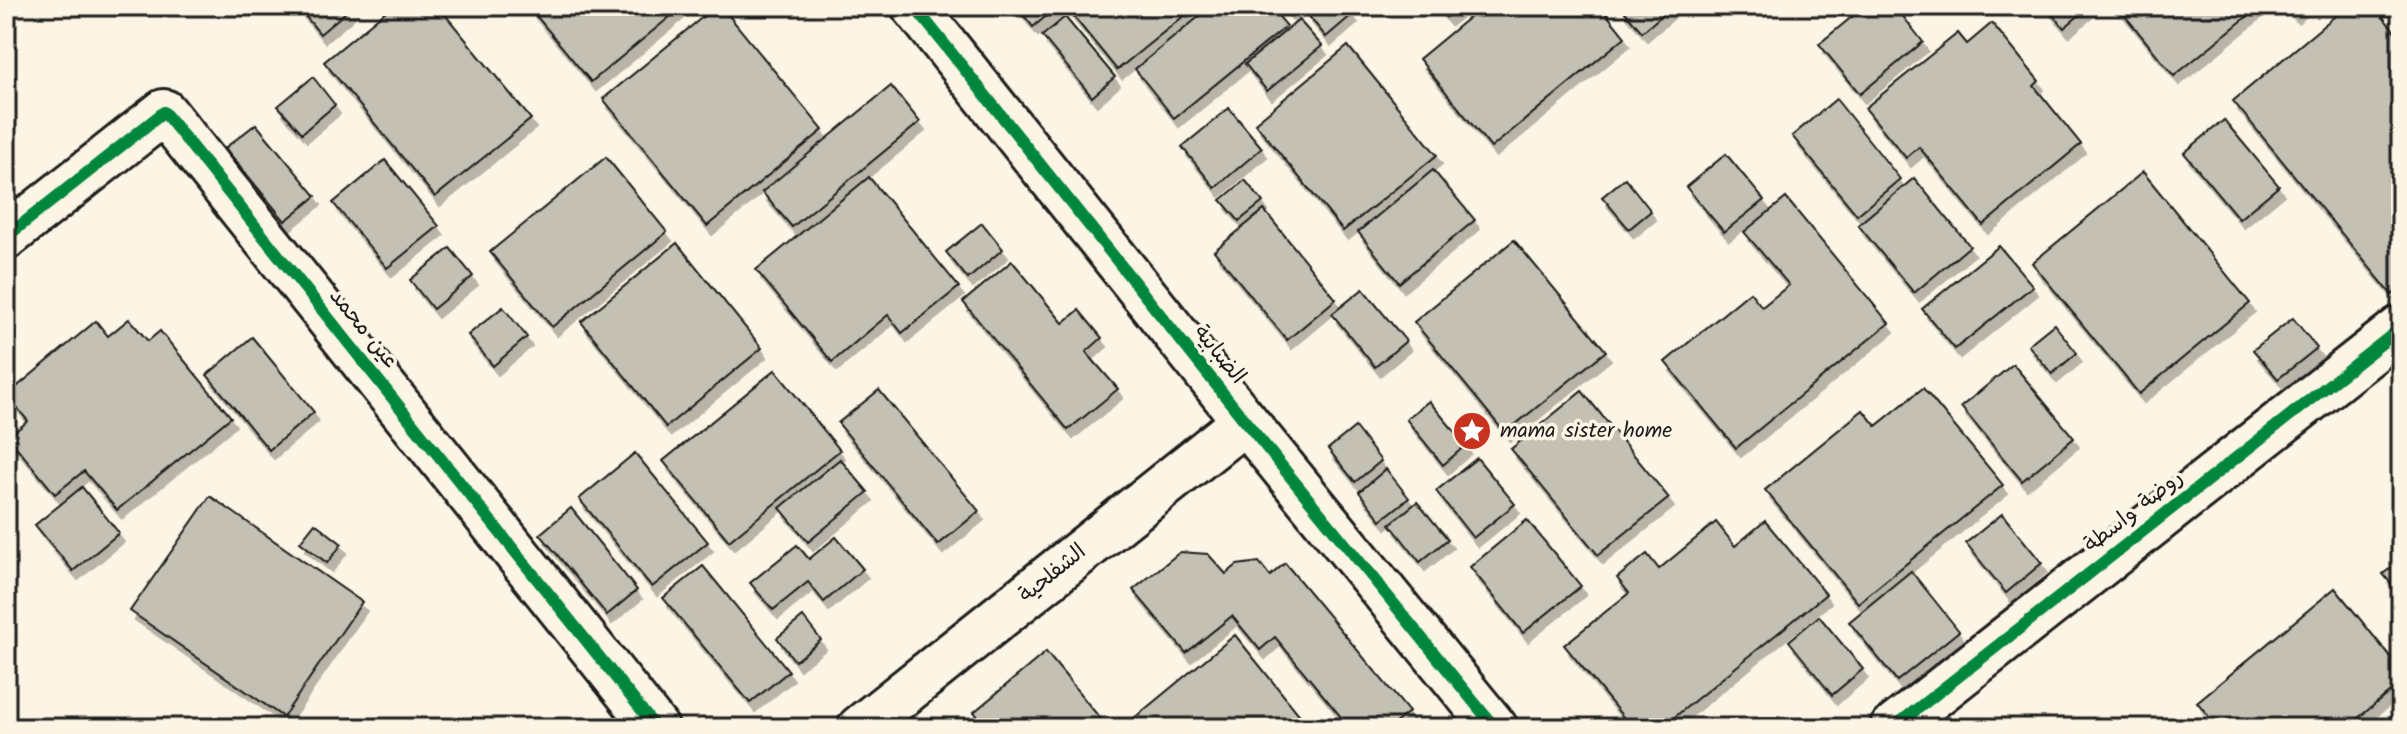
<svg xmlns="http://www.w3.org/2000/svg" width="2407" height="734" font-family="Kalam,'Playpen Sans Arabic',sans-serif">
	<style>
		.building { fill: #c4c0b3; stroke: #1c1c1c; stroke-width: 2; filter: url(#shadow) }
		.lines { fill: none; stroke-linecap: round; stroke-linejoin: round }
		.minor-casing { stroke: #1c1c1c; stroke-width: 50 }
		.minor { stroke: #fcf5e5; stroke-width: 44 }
		.cycleway-casing { stroke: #fcf5e5; stroke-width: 17 }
		.cycleway { stroke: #00873e; stroke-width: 12 }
		.labels { text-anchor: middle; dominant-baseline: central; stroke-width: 7; stroke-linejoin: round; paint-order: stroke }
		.street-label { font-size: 22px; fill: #1c1c1c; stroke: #fcf5e5 }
		.poi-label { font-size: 22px; fill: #1c1c1c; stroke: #fcf5e5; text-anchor: start }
	</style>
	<defs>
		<filter id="shadow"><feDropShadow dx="5" dy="9" stdDeviation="0" flood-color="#0004"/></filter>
	</defs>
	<rect width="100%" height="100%" fill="#fcf5e5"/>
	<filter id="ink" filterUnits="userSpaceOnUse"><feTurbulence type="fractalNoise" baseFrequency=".0125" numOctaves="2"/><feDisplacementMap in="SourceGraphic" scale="16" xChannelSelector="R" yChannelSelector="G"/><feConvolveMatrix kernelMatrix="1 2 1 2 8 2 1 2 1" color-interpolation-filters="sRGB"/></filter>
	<g filter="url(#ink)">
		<g class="building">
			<polygon points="297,6 353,6 320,34"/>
			<polygon points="392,6 438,6 531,119 435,197 324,62"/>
			<polygon points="528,6 683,6 591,82"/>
			<polygon points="716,6 721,6 823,130 707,226 603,99"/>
			<polygon points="1016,6 1054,6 1056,8 1033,27"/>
			<polygon points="1065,6 1196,6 1117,70"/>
			<polygon points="1212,6 1270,6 1287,26 1174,118 1135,69"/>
			<polygon points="1283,6 1302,6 1291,15"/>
			<polygon points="1317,6 1346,6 1353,14 1326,37 1307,14"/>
			<polygon points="1437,6 1460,6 1446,17"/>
			<polygon points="1483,6 1600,6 1625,37 1491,148 1419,59"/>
			<polygon points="1620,6 1673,6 1642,32"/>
			<polygon points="1865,6 1895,6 1923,42 1860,94 1819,44"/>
			<polygon points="2045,6 2090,6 2064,28"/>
			<polygon points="2117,6 2260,6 2174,76"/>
			<polygon points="2286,6 2303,6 2293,14"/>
			<polygon points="2347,6 2374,6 2401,39 2401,287 2392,295 2233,101"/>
			<polygon points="1065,17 1115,77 1092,97 1042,36"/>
			<polygon points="1299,20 1322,46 1267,91 1245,64"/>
			<polygon points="1992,23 2039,81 2034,86 2081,144 1983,225 1919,147 1906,158 1865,108 1958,33 1967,44"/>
			<polygon points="1348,46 1437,155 1343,231 1255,123"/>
			<polygon points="313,77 335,105 302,133 278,106"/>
			<polygon points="891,86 920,122 792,227 762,192"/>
			<polygon points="1836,99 1900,179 1857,215 1792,136"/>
			<polygon points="1229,108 1262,148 1215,188 1182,147"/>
			<polygon points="2224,120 2279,186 2239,219 2184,153"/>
			<polygon points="256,124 316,196 285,221 225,148"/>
			<polygon points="1726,154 1764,200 1724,232 1686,187"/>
			<polygon points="606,157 667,232 552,327 490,252"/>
			<polygon points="385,160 439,226 387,268 333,203"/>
			<polygon points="1433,170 1475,220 1399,283 1358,232"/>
			<polygon points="2143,172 2250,303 2139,394 2032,263"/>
			<polygon points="869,177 959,287 902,333 888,315 832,362 756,270"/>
			<polygon points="1625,178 1651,211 1629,229 1602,197"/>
			<polygon points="1914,178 1970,246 1914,293 1858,225"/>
			<polygon points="1245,180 1263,202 1239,221 1221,200"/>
			<polygon points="1786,198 1889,323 1736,448 1665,362 1750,292 1762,307 1789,285 1744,232"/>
			<polygon points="1264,210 1336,299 1287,340 1214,251"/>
			<polygon points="982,223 1003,249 968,279 946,252"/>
			<polygon points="1514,240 1606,351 1505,433 1414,322"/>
			<polygon points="677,243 762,348 666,427 581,322"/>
			<polygon points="1999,246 2033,286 1955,349 1922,309"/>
			<polygon points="450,248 473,276 433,309 410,280"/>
			<polygon points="1012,261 1063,323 1079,310 1102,338 1086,352 1118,389 1068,430 963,302"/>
			<polygon points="1363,289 1406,341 1375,367 1332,314"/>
			<polygon points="503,307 527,337 493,366 468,335"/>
			<polygon points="2293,318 2317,348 2278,379 2253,350"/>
			<polygon points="129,319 148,341 160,331 231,417 117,510 84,471 55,494 8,437 28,421 7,395 96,321 108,336"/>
			<polygon points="2054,324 2077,353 2052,374 2028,345"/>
			<polygon points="252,337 314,412 269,450 207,375"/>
			<polygon points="2013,364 2074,438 2022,481 1961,407"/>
			<polygon points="775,370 840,450 729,541 663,461"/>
			<polygon points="1923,388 2003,485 1858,603 1765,490 1863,410 1876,426"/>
			<polygon points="879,390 979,511 938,545 838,423"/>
			<polygon points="1582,391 1669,498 1598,555 1511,449"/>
			<polygon points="1429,401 1466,445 1443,465 1406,419"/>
			<polygon points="1355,427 1381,461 1355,482 1328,449"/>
			<polygon points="635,453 708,542 652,587 579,499"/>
			<polygon points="1477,458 1515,504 1473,538 1436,491"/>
			<polygon points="840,459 868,492 808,542 780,508"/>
			<polygon points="1386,469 1409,498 1381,520 1359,492"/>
			<polygon points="82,487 119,533 73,571 35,525"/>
			<polygon points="210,496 362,602 283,717 130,611"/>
			<polygon points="1417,502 1448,539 1420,562 1390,524"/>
			<polygon points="571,508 637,590 607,615 540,534"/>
			<polygon points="2002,514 2042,563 2006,593 1966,543"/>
			<polygon points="1527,520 1581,586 1523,633 1470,567"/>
			<polygon points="1765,521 1826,594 1661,728 1632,728 1564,645 1629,593 1617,578 1647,554 1659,569 1716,522 1735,546"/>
			<polygon points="315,523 342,544 327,563 300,542"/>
			<polygon points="836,537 863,569 824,602 808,582 773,610 750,583 797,545 809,559"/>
			<polygon points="1180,552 1208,554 1226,574 1237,565 1259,562 1270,576 1285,563 1409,712 1389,728 1350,728 1275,637 1260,650 1232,616 1186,653 1133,590"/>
			<polygon points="2401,560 2401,596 2383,574"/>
			<polygon points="703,566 789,671 750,703 663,598"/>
			<polygon points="1911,571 1959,631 1897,681 1849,622"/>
			<polygon points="2335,588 2401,670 2401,683 2346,728 2218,728 2197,702"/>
			<polygon points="1819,616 1863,669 1832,695 1789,641"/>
			<polygon points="803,617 821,640 795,661 777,638"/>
			<polygon points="1235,635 1310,728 1122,728"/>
			<polygon points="1046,652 1108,728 987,728 974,712"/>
			<polygon points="2401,709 2401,728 2377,728"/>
			<polygon points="473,718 481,728 462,728"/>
		</g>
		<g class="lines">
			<g class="minor-casing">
				<g id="minor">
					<polyline points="914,6 1245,421 1495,728"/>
					<polyline points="6,237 164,112 656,728"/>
					<polyline points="860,728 1245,421"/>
					<polyline points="1893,728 2401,328"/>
				</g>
			</g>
			<use href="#minor" class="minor"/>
			<g class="cycleway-casing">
				<g id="cycleway">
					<polyline points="914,6 1245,421 1495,728"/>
					<polyline points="6,237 164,112 656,728"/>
					<polyline points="1893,728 2401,328"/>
				</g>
			</g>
			<use href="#cycleway" class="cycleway"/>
		</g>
	</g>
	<defs>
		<g id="sight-disc" transform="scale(2)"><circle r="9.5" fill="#c8321e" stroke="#fcf5e5"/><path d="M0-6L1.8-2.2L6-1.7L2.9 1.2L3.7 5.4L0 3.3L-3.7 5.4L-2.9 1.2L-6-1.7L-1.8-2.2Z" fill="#fff"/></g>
	</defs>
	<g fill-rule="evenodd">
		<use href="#sight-disc" x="1472" y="431"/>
	</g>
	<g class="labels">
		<g class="street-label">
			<text transform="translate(363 329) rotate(51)">عين محمد</text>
			<text transform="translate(1219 355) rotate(51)">الضبابية</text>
			<text transform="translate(2134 512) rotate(-38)">روضة واسطة</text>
			<text transform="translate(1053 574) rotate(-39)">الشفلحية</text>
		</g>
		<g class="poi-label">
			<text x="1500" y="431">mama sister home</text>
		</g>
	</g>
	<rect width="2407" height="734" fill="none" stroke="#fcf5e5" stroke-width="32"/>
	<rect x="16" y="16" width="2375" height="702" fill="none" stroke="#1c1c1c" stroke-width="3" filter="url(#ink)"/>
</svg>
